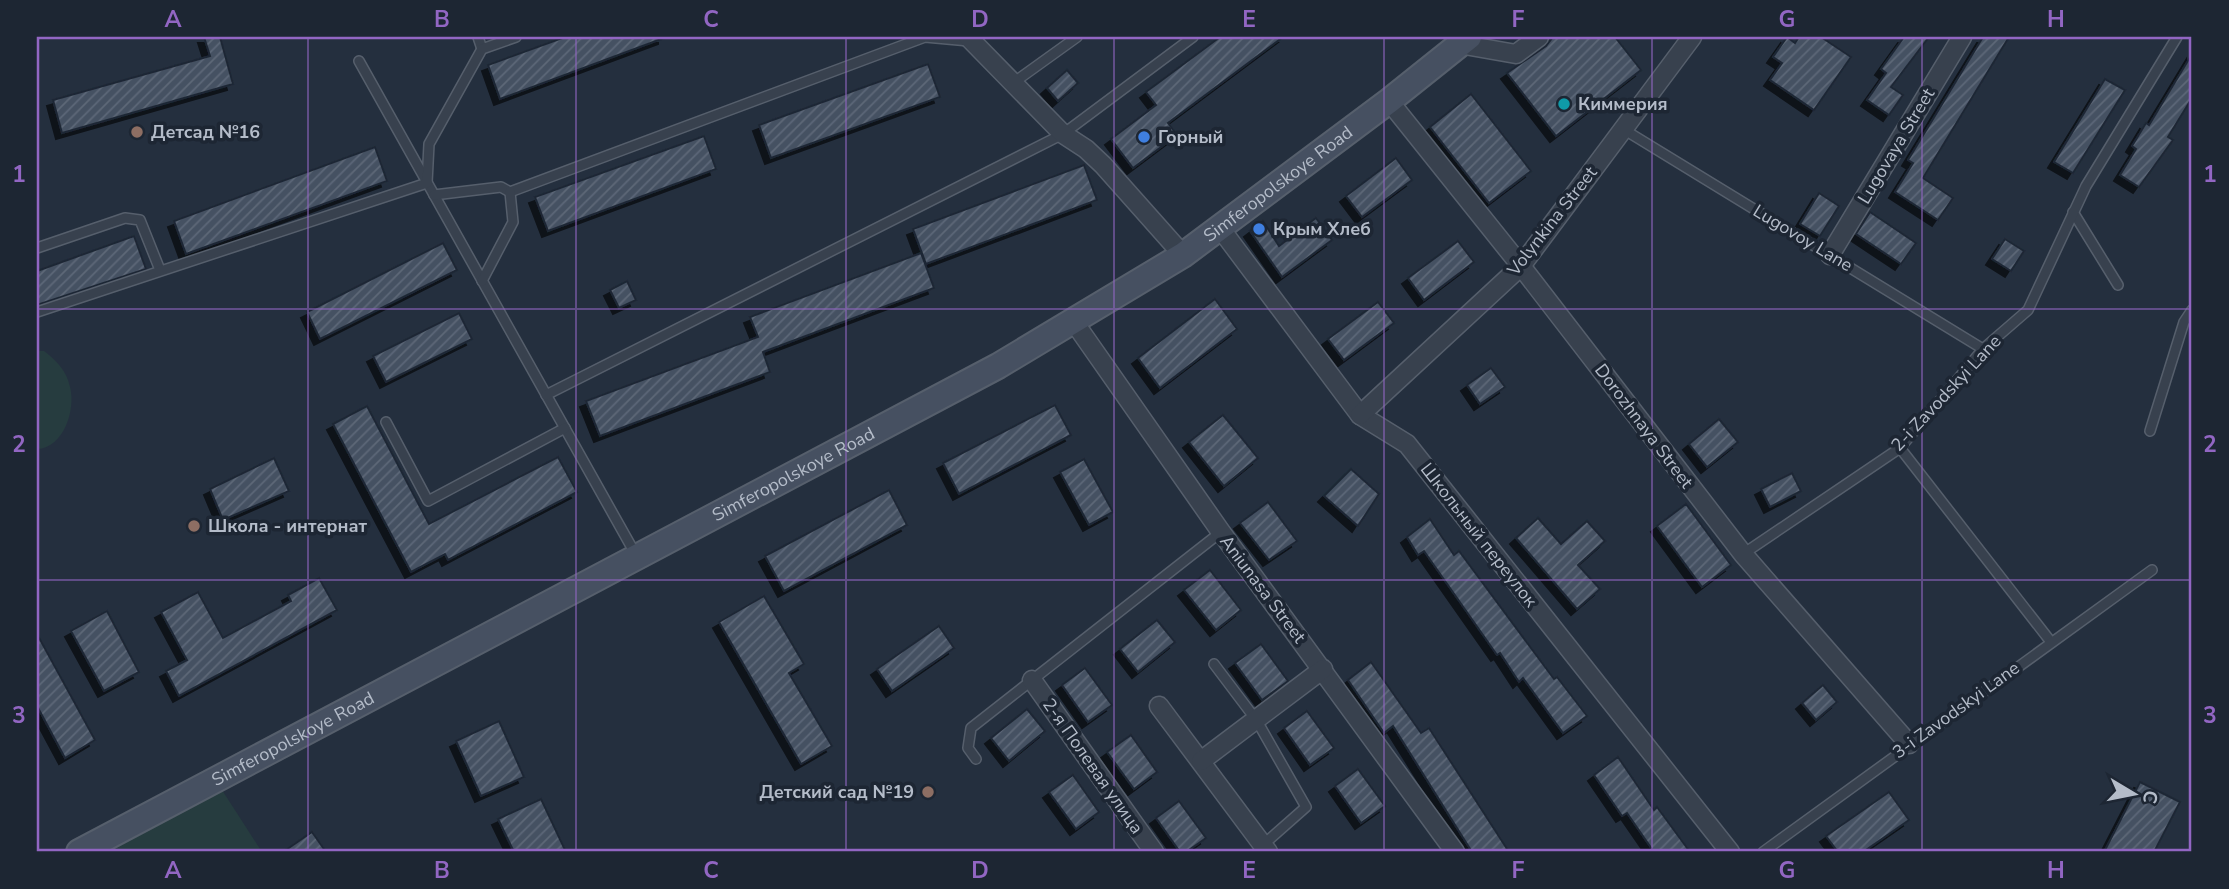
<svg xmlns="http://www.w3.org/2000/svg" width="2229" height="889" font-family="'Nunito Sans',sans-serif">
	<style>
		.green { fill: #263c3f }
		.building { fill: url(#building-hatch); stroke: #1f2835; stroke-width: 2; filter: url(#shadow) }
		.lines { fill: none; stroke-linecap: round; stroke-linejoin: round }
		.service-casing { stroke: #565f6c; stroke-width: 12 }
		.minor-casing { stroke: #565f6c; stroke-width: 21 }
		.secondary-casing { stroke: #565f6c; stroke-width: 28 }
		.service { stroke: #38414e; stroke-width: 9 }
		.minor { stroke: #38414e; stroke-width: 18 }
		.secondary { stroke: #465061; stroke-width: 24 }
		.grid { fill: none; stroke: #9266c3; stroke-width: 2; stroke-opacity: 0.55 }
		.culture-dot { fill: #0f9aa8; stroke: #1d2633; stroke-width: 2.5 }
		.education-dot { fill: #8d6e63; stroke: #1d2633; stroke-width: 2.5 }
		.shop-dot { fill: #3f7fe0; stroke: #1d2633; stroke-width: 2.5 }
		.labels { text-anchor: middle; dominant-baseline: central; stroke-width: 7; stroke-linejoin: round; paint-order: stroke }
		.poi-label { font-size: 18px; font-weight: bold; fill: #b4bcc9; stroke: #1d2633; text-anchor: start }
		.street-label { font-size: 18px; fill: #b4bcc9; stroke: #1d2633 }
		.neatline { fill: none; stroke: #9266c3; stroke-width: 2.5 }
		.grid-label { font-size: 23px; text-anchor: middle; font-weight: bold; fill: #9266c3 }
	</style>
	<defs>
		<pattern id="building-hatch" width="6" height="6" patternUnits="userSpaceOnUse" patternTransform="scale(1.75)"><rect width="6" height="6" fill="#455162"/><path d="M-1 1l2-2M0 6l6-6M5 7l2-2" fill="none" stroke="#5d6877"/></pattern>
		<filter id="shadow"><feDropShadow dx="-6" dy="6" stdDeviation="0" flood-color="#0009"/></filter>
	</defs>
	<rect width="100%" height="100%" fill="#242f3e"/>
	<g class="green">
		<path d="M37,351H44C56,360 67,371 70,387C76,409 64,448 37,449Z"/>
		<polygon points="222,790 262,852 102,852"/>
	</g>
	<g class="building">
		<polygon points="204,37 220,37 233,84 62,133 53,100 210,56"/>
		<polygon points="565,37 664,37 664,38 500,99 488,65"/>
		<polygon points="1220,37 1283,37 1168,123 1177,135 1133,168 1111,139 1156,105 1146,92"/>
		<polygon points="1553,37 1615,37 1641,70 1556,136 1507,73 1546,46"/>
		<polygon points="1787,37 1795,43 1799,37 1821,37 1851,57 1814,110 1770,80 1782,63 1773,57"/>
		<polygon points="1904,37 1929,37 1891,87 1903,95 1889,115 1867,100 1886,73 1881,69"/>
		<polygon points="1983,37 2009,37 1923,178 1953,198 1938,220 1895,192 1913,163 1908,160"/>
		<polygon points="2192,54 2192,98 2168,137 2173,140 2139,187 2120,175 2136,149 2132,146 2146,123 2149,125"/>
		<polygon points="928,64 940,97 771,158 759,125"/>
		<polygon points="1067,70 1078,83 1058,101 1047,88"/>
		<polygon points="2105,79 2125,90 2073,173 2054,162"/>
		<polygon points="1471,94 1531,171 1489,203 1430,127"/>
		<polygon points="704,136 716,169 548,231 535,197"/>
		<polygon points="375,147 387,181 186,254 174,221"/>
		<polygon points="1396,158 1412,180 1362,217 1346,196"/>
		<polygon points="1084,165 1097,200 926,264 913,229"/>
		<polygon points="1819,193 1839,206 1820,236 1800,224"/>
		<polygon points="1870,212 1916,243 1901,264 1856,234"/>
		<polygon points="1316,218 1332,240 1282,277 1250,231 1263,221 1279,246"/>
		<polygon points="134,236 146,269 37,305 37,271"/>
		<polygon points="2005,239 2024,251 2011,271 1992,259"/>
		<polygon points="1458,241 1474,262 1424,300 1408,278"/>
		<polygon points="443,243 457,270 320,339 307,312"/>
		<polygon points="921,253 934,288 763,352 770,372 600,436 586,401 758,337 750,317"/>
		<polygon points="627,281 636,300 619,308 610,290"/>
		<polygon points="1215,299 1237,329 1160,388 1138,358"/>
		<polygon points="1378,302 1394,323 1344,360 1328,339"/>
		<polygon points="459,313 472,339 386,382 373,356"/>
		<polygon points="1491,368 1505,387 1480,404 1467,385"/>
		<polygon points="1055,405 1071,435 959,494 943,463"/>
		<polygon points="367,406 429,524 558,457 577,492 448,560 445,554 411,572 333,424"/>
		<polygon points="1223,415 1258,458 1224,486 1189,442"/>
		<polygon points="1719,419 1738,442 1707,467 1689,444"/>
		<polygon points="274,458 289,491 223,520 210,489"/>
		<polygon points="1084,459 1113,512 1089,525 1060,472"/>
		<polygon points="1351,469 1379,494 1358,526 1324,496"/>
		<polygon points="1792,473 1801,491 1770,507 1761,489"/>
		<polygon points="889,490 907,525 784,591 765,556"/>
		<polygon points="1268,502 1297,541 1269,560 1240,523"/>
		<polygon points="1686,504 1731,565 1702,587 1657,526"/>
		<polygon points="1538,518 1561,544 1587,521 1605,541 1578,565 1600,589 1577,609 1516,538"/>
		<polygon points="1430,519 1454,555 1459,551 1554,679 1557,677 1587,716 1563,733 1523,678 1519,682 1500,653 1497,655 1424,551 1418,555 1407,537"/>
		<polygon points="1210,570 1241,610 1216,630 1184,590"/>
		<polygon points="319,578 337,610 179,696 166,671 187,660 161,612 198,592 223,638 291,601 288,595"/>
		<polygon points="764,596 804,664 789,673 832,746 801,764 719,622"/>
		<polygon points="107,611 139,672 104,691 71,631"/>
		<polygon points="1157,620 1175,642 1138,672 1120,649"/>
		<polygon points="939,626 954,648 892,691 877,669"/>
		<polygon points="37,634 95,740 65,758 37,706"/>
		<polygon points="1261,644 1288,681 1262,700 1235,663"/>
		<polygon points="1371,662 1421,733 1429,728 1509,852 1472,852 1393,726 1384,733 1348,680"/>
		<polygon points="1085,668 1112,705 1088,722 1062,685"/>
		<polygon points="1823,685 1837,702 1816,720 1802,703"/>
		<polygon points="1027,709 1045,731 1009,761 991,738"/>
		<polygon points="1307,711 1334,748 1310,765 1284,728"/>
		<polygon points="499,721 524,777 481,796 456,741"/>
		<polygon points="1131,735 1157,772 1134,789 1107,752"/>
		<polygon points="1618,757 1654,810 1657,807 1690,852 1654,852 1627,813 1622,816 1594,775"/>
		<polygon points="1358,769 1385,806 1361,823 1335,786"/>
		<polygon points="1073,775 1099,812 1076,829 1049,792"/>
		<polygon points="2140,782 2180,802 2154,852 2104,852"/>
		<polygon points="1889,792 1909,820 1863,852 1838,852 1826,836"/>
		<polygon points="541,799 566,852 514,852 498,819"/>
		<polygon points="1179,801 1206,838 1186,852 1180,852 1156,818"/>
		<polygon points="312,832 326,852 283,852"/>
	</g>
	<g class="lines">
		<g class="service-casing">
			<g id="service">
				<polyline points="478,37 482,49"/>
				<polyline points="359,61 636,555"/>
				<polyline points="1013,83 1077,37"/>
				<polyline points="1623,129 1983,349"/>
				<polyline points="434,195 501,187 510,192 925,37 969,41"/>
				<polyline points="2073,212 2118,285"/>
				<polyline points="37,248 125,218 140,220 160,270"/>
				<polyline points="482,281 513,222 510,192"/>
				<polyline points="37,312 427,183 429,144 482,49 516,37"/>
				<polyline points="546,395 1063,134 1193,37"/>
				<polyline points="386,422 428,501 565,428"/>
				<polyline points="2150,431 2184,322 2192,310"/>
				<polyline points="1900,448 2051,642"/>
				<polyline points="1743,554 1900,448 1983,349 2028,310 2086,186 2177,37"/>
				<polyline points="1214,664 1257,721 1306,807 1263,845"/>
				<polyline points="976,759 968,748 971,728 1221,532"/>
				<polyline points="1763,852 2152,570"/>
			</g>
		</g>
		<g class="minor-casing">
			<g id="minor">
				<polyline points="968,37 1063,134 1086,149 1103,165 1183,255"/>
				<polyline points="1459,44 1516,54 1539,37"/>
				<polyline points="1389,101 1521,266 1743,554 1909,744"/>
				<polyline points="1220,228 1360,415 1407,444 1730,852"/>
				<polyline points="1830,255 1962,37"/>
				<polyline points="1074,322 1221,532 1455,852"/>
				<polyline points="1360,415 1521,266 1692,37"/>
				<polyline points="1032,680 1154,852"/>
				<polyline points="1159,706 1268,852"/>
				<polyline points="1201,761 1323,669"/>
			</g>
		</g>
		<g class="secondary-casing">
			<g id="secondary">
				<path id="s1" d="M79,852L998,366L1183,255L1389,101L1469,37"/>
			</g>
		</g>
		<use href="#service" class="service"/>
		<use href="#minor" class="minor"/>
		<use href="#secondary" class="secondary"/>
	</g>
	<path class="grid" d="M308,37V852M576,37V852M846,37V852M1114,37V852M1384,37V852M1652,37V852M1922,37V852M37,309H2192M37,580H2192"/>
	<circle class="culture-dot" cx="1564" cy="104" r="7"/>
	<g class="education-dot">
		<circle cx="137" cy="132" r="7"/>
		<circle cx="194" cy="526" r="7"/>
		<circle cx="928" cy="792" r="7"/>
	</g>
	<g class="shop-dot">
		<circle cx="1144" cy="137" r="7"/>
		<circle cx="1259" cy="229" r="7"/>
	</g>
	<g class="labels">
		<g class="poi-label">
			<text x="1578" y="104">Киммерия</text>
			<text x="151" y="132">Детсад №16</text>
			<text x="1158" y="137">Горный</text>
			<text x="1273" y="229">Крым Хлеб</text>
			<text x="208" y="526">Школа - интернат</text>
			<text x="914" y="792" text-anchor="end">Детский сад №19</text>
		</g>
		<g class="street-label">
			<text transform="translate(1896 146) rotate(-59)">Lugovaya Street</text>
			<text stroke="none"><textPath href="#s1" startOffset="1374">Simferopolskoye Road</textPath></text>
			<text transform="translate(1552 221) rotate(-52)">Volynkina Street</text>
			<text transform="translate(1803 238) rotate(31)">Lugovoy Lane</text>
			<text transform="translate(1946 393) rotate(-47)">2-i Zavodskyi Lane</text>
			<text transform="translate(1644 426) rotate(53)">Dorozhnaya Street</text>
			<text stroke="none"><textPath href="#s1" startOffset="808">Simferopolskoye Road</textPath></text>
			<text transform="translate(1479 535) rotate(52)">Школьный переулок</text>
			<text transform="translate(1263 589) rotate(53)">Aniunasa Street</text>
			<text transform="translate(1956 710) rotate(-36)">3-i Zavodskyi Lane</text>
			<text stroke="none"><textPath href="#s1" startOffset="242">Simferopolskoye Road</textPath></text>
			<text transform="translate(1093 766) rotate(55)">2-я Полевая улица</text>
		</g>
	</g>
	<rect width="2229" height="889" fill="none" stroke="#1d2633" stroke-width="77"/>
	<g transform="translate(2134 794) rotate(100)" stroke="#1d2633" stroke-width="5" paint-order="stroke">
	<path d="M0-5L12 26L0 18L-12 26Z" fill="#b4bcc9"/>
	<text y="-10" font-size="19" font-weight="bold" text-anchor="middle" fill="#b4bcc9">С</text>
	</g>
	<rect x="38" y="38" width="2152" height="812" class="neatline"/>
	<g class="grid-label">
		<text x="173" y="27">A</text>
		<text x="442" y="27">B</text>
		<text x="711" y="27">C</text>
		<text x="980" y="27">D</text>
		<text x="1249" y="27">E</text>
		<text x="1518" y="27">F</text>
		<text x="1787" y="27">G</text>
		<text x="2056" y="27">H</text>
		<text x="19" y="182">1</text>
		<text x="2210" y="182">1</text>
		<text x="19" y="452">2</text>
		<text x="2210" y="452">2</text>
		<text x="19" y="723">3</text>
		<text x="2210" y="723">3</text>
		<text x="173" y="878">A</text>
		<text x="442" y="878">B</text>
		<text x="711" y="878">C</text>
		<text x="980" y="878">D</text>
		<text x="1249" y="878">E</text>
		<text x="1518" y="878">F</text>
		<text x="1787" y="878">G</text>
		<text x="2056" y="878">H</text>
	</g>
</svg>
